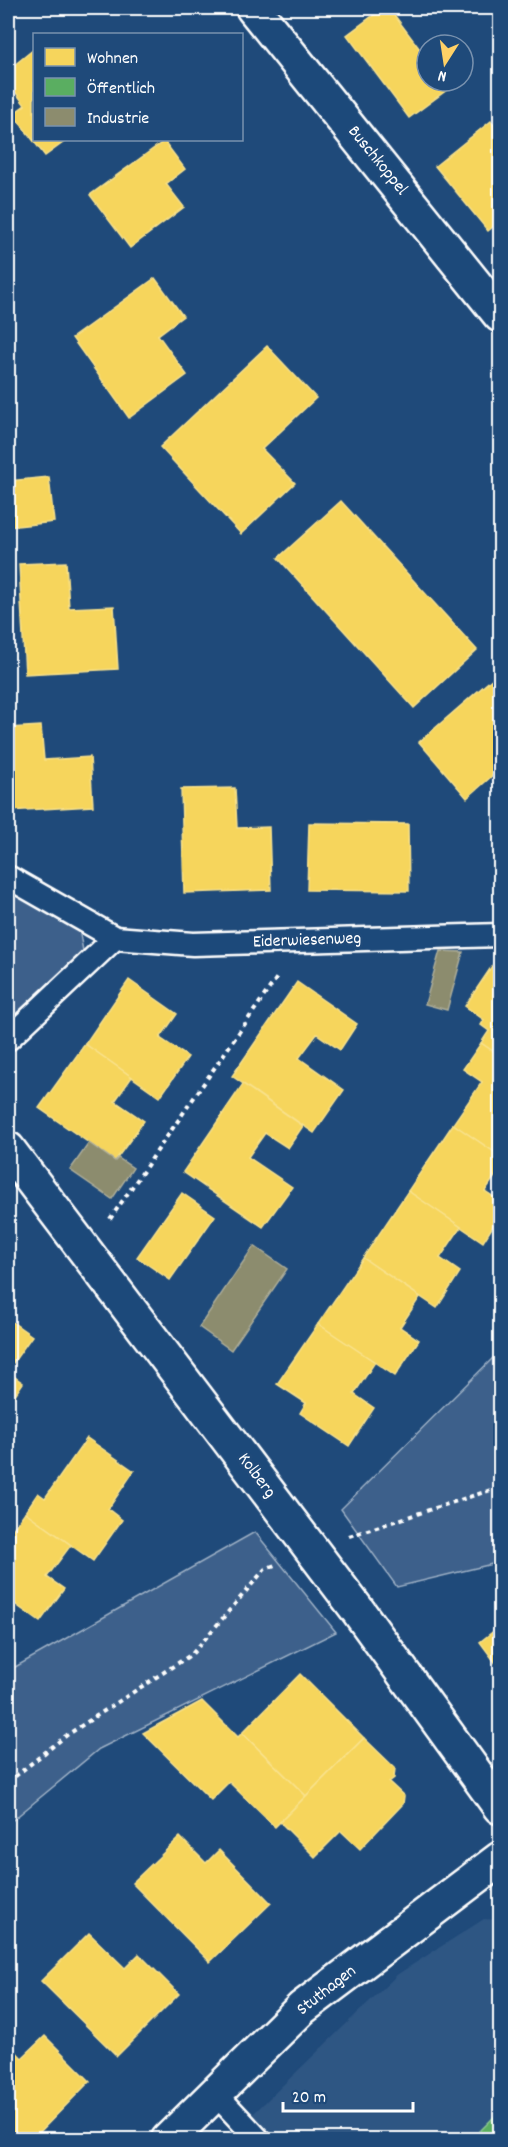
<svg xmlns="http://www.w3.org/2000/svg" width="508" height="2147" font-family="Dekko,sans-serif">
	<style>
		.built { fill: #2e5683 }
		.green { fill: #3c618b; stroke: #9eb0c5; stroke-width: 1.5 }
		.homes { fill: #f6d55c; stroke: #f9e28d; stroke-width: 1.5 }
		.public { fill: #5aae61; stroke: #8cc690; stroke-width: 1.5 }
		.industry { fill: #8c8c6e; stroke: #aeae9a; stroke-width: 1.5 }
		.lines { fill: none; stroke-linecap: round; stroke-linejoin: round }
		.lane-casing { stroke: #fff; stroke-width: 27 }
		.street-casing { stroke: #fff; stroke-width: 38 }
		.path { stroke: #fff; stroke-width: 4; stroke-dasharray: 4.5 4.5; stroke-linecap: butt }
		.lane { stroke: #1f4a7a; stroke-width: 22 }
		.street { stroke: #1f4a7a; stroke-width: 33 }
		.labels { text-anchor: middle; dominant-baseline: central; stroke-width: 6; stroke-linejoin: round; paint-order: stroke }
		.street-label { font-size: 18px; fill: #fff; stroke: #1f4a7a }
	</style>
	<rect width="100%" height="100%" fill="#1f4a7a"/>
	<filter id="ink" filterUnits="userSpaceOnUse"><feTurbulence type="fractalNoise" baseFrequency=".0167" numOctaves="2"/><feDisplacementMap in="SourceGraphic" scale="12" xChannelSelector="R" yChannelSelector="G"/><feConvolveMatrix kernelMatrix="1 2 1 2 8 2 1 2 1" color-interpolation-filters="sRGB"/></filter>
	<g filter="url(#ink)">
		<polygon class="built" points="484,1919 500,1920 500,2139 226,2140 398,1974"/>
		<g class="green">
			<polygon points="8,890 79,929 83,951 8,1021"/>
			<polygon points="500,1351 500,1556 492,1564 397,1587 341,1509"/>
			<polygon points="255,1532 336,1632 99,1749 8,1824 8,1671"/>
		</g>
		<g class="homes">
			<polygon points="383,8 389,8 422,52 427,48 427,81 459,81 409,118 347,35"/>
			<polygon points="439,38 444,45 431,45"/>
			<polygon points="34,49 34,140 67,140 45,156 13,114 25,105 8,82 8,70"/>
			<polygon points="491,121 500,133 500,221 488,231 435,166"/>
			<polygon points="164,141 185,169 166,184 184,207 130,248 90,195"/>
			<polygon points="155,278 183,316 158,335 187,375 129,418 72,338"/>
			<polygon points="267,346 316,398 262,449 295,483 241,534 160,447"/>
			<polygon points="49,477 54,522 8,527 8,481"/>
			<polygon points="341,501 477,650 414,708 278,558"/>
			<polygon points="66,562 69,608 114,606 118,669 25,674 19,564"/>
			<polygon points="500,672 500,769 467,798 419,742"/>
			<polygon points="41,726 44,760 90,757 93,806 8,811 8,728"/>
			<polygon points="235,788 237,828 269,827 271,890 184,893 181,789"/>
			<polygon points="309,823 408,824 409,891 307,890"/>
			<polygon points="494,963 500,967 500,1056 481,1043 489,1031 481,1025 484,1020 465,1006"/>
			<polygon points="129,980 177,1014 160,1038 188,1057 160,1097 85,1044"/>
			<polygon points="297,982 357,1024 340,1050 317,1034 299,1058 344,1090 314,1133 232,1076"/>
			<polygon points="481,1043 500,1056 500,1156 453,1124 482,1082 463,1069"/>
			<polygon points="85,1044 132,1077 115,1101 144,1121 115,1161 39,1108"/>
			<polygon points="243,1084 303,1126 288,1148 265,1133 248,1157 292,1187 263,1227 183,1172"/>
			<polygon points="453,1124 500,1156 500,1169 485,1191 500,1201 500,1215 483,1242 408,1191"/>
			<polygon points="408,1191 461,1227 440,1258 460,1272 437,1308 363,1258"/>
			<polygon points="182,1193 215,1216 170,1280 137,1257"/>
			<polygon points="363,1258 420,1297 400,1327 419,1340 395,1376 318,1324"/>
			<polygon points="8,1319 32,1336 8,1370"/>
			<polygon points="318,1324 375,1362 354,1394 374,1408 349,1446 300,1413 306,1403 277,1384"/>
			<polygon points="8,1372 23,1383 8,1405"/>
			<polygon points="87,1438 134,1471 108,1509 122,1520 93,1561 25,1512 38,1493 45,1498"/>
			<polygon points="25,1512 71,1545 47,1577 64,1589 40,1622 8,1599 8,1536"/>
			<polygon points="500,1626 500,1669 480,1642"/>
			<polygon points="300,1674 364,1738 306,1796 242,1733"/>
			<polygon points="202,1701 238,1737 242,1733 306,1796 275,1827 229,1782 211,1800 143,1733"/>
			<polygon points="364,1738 395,1768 394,1778 389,1782 404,1796 403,1804 360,1849 341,1831 315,1857 280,1822"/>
			<polygon points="180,1837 206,1863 219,1850 271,1903 210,1962 132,1883"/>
			<polygon points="89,1933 125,1968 139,1954 179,1994 117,2056 41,1981"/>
			<polygon points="45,2036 90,2081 32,2140 15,2140 8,2132 8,2043 22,2058"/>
		</g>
		<polygon class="public" points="500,2111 500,2140 471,2140"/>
		<g class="industry">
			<polygon points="440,951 463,952 447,1010 425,1004"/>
			<polygon points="89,1143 115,1161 118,1158 133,1168 112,1199 70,1170"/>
			<polygon points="254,1246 287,1269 231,1350 199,1327"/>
		</g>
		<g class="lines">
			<g class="lane-casing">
				<g id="lane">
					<polyline points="8,877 115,938 8,1039"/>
					<polyline points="115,938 193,944 500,935"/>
					<polyline points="215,2093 259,2140"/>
				</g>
			</g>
			<g class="street-casing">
				<g id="street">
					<polyline points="253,8 500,315"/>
					<polyline points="8,1149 359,1612 500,1807"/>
					<polyline points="168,2140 302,2008 500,1859"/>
				</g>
			</g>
			<g class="path">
				<polyline points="110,1219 278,976"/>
				<polyline points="349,1536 500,1487"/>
				<polyline points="8,1782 67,1735 192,1654 265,1569 275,1565"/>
			</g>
			<use href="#lane" class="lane"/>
			<use href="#street" class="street"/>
		</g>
	</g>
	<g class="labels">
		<g class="street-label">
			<text transform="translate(377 161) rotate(51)">Buschkoppel</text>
			<text transform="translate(307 941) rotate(-2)">Eiderwiesenweg</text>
			<text transform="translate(256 1476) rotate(53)">Kolberg</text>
			<text transform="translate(327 1991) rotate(-38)">Stuthagen</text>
		</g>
	</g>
	<rect width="508" height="2147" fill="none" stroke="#1f4a7a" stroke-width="30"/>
	<rect x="15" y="15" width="478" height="2117" fill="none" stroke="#fff" stroke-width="2" filter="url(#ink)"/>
	<rect x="33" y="33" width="210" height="108" fill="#1f4a7a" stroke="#7992af" stroke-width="1.5"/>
	<rect x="45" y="48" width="30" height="18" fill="#f6d55c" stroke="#7992af" stroke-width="1.5"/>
	<text x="87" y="63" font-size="18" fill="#ffffff">Wohnen</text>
	<rect x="45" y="78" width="30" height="18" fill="#5aae61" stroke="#7992af" stroke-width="1.5"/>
	<text x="87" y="93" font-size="18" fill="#ffffff">Öffentlich</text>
	<rect x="45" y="108" width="30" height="18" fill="#8c8c6e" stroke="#7992af" stroke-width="1.5"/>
	<text x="87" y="123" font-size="18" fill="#ffffff">Industrie</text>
	<g transform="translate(445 63) rotate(192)"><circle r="28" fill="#1f4a7a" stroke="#7992af" stroke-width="1.5"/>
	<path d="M0-4.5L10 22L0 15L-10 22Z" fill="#ffd166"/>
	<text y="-9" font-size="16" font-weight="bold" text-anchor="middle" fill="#ffffff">N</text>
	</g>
	<path d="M283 2102v9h130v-9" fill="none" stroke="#ffffff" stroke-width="3"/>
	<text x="292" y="2102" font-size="18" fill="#ffffff" stroke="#1f4a7a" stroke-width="4.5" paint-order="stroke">20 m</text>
</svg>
